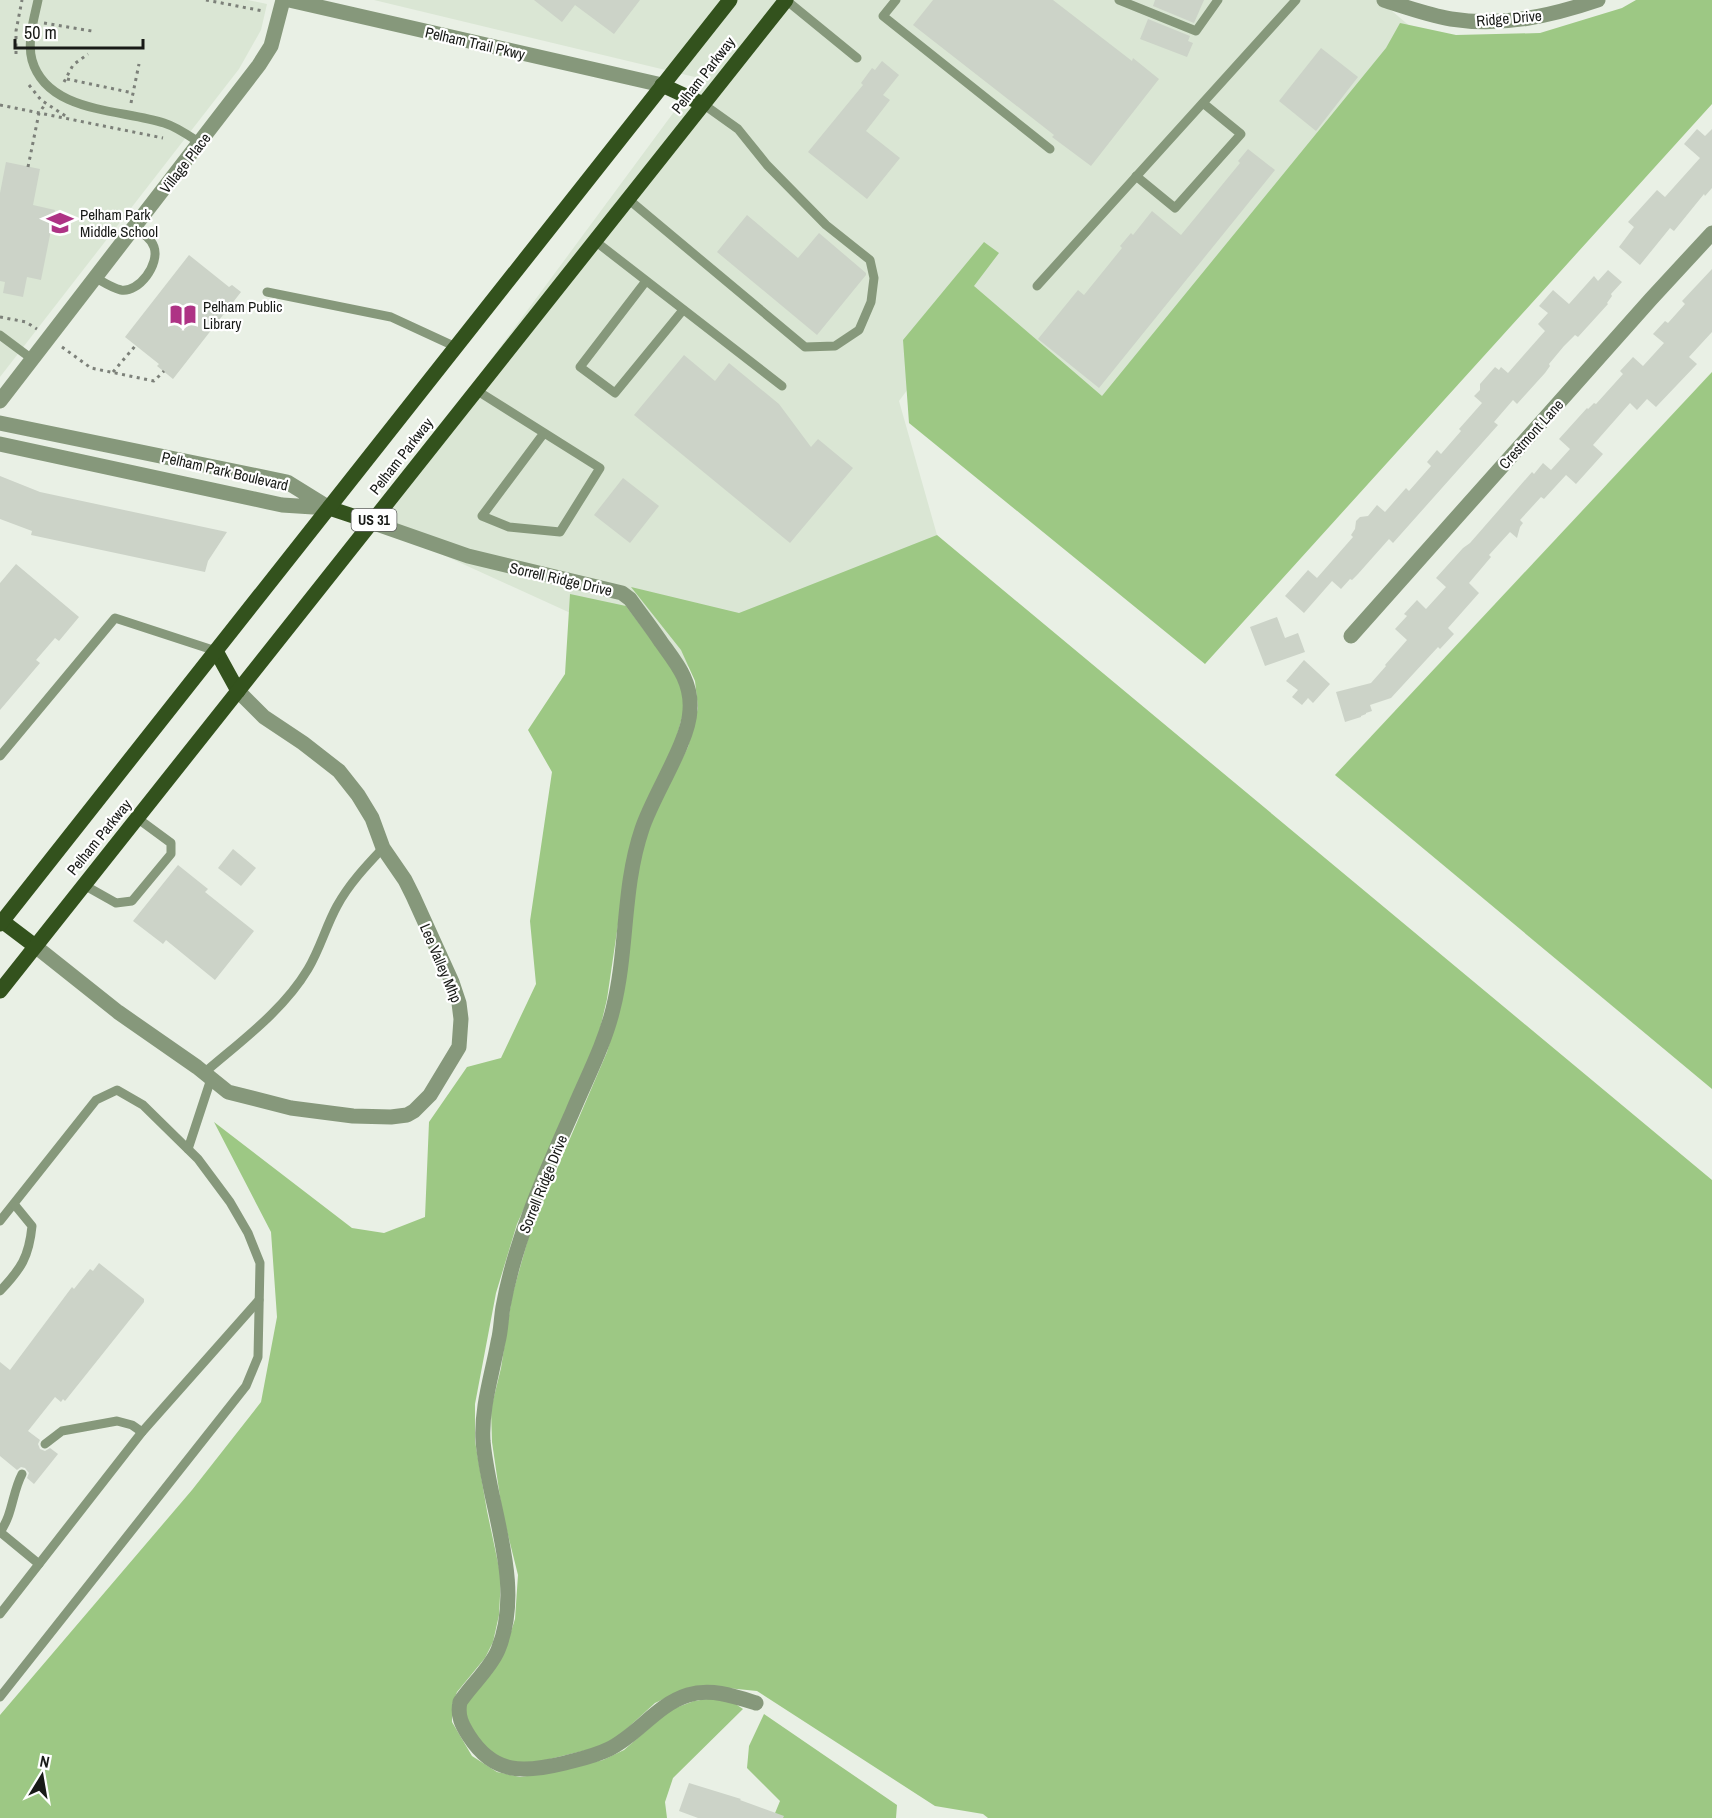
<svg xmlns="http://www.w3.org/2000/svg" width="1712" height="1818" font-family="'Archivo Narrow',sans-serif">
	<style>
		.built { fill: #dae6d4 }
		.forest { fill: #9dc884 }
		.building { fill: #ccd3c8 }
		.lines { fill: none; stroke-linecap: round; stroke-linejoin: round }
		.path { stroke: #7c8079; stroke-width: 3; stroke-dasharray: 3 4.5; stroke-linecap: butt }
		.service { stroke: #86987b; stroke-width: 9 }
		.minor { stroke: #86987b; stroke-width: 15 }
		.primary { stroke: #33521d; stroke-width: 15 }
		.labels { text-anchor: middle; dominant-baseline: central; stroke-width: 4.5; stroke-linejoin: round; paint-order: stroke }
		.shield { fill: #fff; stroke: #5d5f5d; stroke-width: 1.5 }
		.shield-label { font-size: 14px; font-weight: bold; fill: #181a17 }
		.street-label { font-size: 15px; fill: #181a17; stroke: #fff }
		.poi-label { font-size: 15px; fill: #181a17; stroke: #fff; text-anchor: start }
	</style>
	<rect width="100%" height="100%" fill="#e9f0e5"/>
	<g class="built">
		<polygon points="0,0 248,0 267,4 261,30 239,69 0,377"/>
		<polygon points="374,0 1379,0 1425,39 1110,419 968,309 899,401 937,535 748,694 371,522 699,78"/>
	</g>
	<g class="forest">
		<polygon points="1636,0 1712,0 1712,104 1205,664 909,423 903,340 984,242 999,253 974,286 1102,396 1386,48 1400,23 1456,35 1540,33 1622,8"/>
		<polygon points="1712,372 1712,1089 1335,775"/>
		<polygon points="937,535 1712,1180 1712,1818 988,1818 983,1814 935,1806 757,1691 717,1687 687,1688 655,1703 620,1735 599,1747 521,1766 504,1761 478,1742 464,1711 468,1700 507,1644 515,1619 518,1575 502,1511 492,1442 491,1409 501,1368 512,1296 530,1232 607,1052 621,1004 635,883 643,844 659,804 688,747 698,708 695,681 681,650 631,587 739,613"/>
		<polygon points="570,594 626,606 680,678 685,706 675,743 625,877 607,999 596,1046 517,1224 496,1293 475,1404 475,1441 487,1511 501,1577 499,1615 493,1642 485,1658 457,1692 452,1705 452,1722 472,1756 497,1772 520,1777 541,1774 603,1760 624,1750 670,1710 694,1701 714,1698 731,1701 743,1709 673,1778 665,1802 667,1818 0,1818 0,1715 192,1490 261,1402 277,1317 271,1232 214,1122 352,1228 384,1233 425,1217 429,1122 467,1067 501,1058 536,984 530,921 552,772 528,730 565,674"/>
		<polygon points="764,1714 897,1805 896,1818 773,1818 780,1801 747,1768 749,1746"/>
	</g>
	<g class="building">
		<polygon points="534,0 640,0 614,34 575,5 562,22"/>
		<polygon points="933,0 1053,0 1132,61 1133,58 1159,79 1091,166 1052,137 1054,135 913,25"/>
		<polygon points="1155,0 1204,0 1194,23 1153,6"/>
		<polygon points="1148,19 1190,36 1188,41 1193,43 1187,57 1140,39"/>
		<polygon points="1321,48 1358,77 1316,131 1279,101"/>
		<polygon points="882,61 899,75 883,95 890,100 866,131 900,158 867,199 808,152 863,85 861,83 872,68 875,70"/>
		<polygon points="1697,129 1705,136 1712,129 1712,188 1705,196 1704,194 1674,231 1670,228 1640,265 1619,247 1634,227 1628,222 1657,190 1665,197 1700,158 1684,144"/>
		<polygon points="1248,149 1275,170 1099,388 1038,339 1078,290 1084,295 1122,248 1120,246 1131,233 1133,235 1152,211 1181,235 1240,163 1238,161"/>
		<polygon points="6,162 40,169 33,205 55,210 41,280 27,277 23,297 3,293 5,282 0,281 0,193"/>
		<polygon points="747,215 798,258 819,233 866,273 866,275 817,335 717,252"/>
		<polygon points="189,255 229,287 232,285 241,292 173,379 157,366 159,364 125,337"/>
		<polygon points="1712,269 1712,332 1689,357 1697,364 1656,407 1647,399 1637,410 1630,403 1593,445 1603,454 1576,484 1566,475 1544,499 1541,497 1520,520 1523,523 1520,527 1517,538 1510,532 1489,555 1491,557 1469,583 1479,593 1448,628 1454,634 1440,649 1438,647 1391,698 1370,705 1372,711 1366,713 1366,714 1361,716 1361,717 1345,722 1336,692 1371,683 1386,666 1385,665 1407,640 1395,629 1407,616 1404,614 1417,600 1426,609 1446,587 1436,578 1463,548 1470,543 1532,472 1534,474 1543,463 1551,470 1570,449 1559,439 1587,408 1588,409 1594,403 1596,404 1623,374 1620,371 1633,357 1643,366 1664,343 1653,334 1665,321 1668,323 1685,304 1682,301"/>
		<polygon points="1608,270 1622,282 1611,294 1612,296 1607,303 1608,304 1578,337 1575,335 1564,346 1549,364 1550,366 1545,373 1517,404 1513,400 1494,422 1498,425 1393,543 1389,539 1358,574 1352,580 1350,579 1341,589 1332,581 1304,613 1285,596 1308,570 1317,578 1353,537 1351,535 1355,529 1356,521 1360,517 1368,516 1377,505 1385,512 1406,488 1409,491 1431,466 1427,462 1437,450 1441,454 1461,431 1459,429 1482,403 1474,396 1480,390 1480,384 1495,367 1499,370 1501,367 1508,373 1545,331 1538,324 1548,313 1539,306 1553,290 1569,304 1594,276 1598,281"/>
		<polygon points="684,355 715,381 729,363 779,404 811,447 818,439 853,468 790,543 634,415"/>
		<polygon points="0,476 40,492 227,532 208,561 205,572 31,535 32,531 0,519"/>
		<polygon points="623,478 659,506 630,543 594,515"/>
		<polygon points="16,564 79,617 59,641 55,638 36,660 40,663 0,710 0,583"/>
		<polygon points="1277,617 1285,638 1298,633 1305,652 1265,666 1250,627"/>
		<polygon points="1304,660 1330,684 1313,703 1308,698 1302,705 1292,697 1298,690 1286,681"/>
		<polygon points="233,849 256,868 241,886 218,868"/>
		<polygon points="178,865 208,889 205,892 254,931 215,980 166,940 163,944 133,921"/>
		<polygon points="99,1263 144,1299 144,1302 65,1401 63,1399 61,1402 55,1397 28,1431 40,1440 38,1444 40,1449 45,1451 50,1448 58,1454 34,1484 27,1478 29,1473 25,1468 21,1467 17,1470 0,1456 0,1362 10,1370 72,1287 74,1289 90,1269 93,1271"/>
		<polygon points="689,1783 741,1799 740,1800 784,1816 783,1818 698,1818 679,1811"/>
	</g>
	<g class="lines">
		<g class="path">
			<polyline points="206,0 263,11"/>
			<polyline points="44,23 92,31"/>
			<polyline points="16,54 16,31 22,0"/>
			<polyline points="67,79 133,93"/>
			<polyline points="64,82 73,65 88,54"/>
			<polyline points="29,85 41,100 67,117"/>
			<polyline points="131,103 139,64"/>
			<polyline points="0,105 163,138"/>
			<polyline points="28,167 39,113 46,103"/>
			<polyline points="0,317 26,322 37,329"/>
			<polyline points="62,347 91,368 154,381 164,371"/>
			<polyline points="113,372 136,345"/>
		</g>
		<g class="service">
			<path d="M38,0C34,19 27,41 32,60C47,113 120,109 164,123C177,127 188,135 200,143"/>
			<polyline points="786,0 857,58"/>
			<polyline points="896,0 883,16 1050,149"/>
			<polyline points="1119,0 1196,31 1218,0"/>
			<polyline points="1136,176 1175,208 1241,134 1203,103"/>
			<polyline points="628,199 805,347 835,346 859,330 871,302 874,278 870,260 826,225 767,165 738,129 703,104"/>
			<polyline points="595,241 782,386"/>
			<path d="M96,278C103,282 112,288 121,290C139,293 160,264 154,247C151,238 142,233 134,228"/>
			<polyline points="646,281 580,367 615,393 683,310"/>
			<polyline points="1037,286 1296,0"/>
			<polyline points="267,292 391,317 456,347"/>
			<polyline points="0,335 32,359"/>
			<polyline points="476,390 600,468 560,532 509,527 482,516 544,433"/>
			<polyline points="0,756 115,618 216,651"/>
			<polyline points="84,885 116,903 132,901 171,854 171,843 137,818"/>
			<path d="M204,1073C241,1041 283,1011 308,969C320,949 326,926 337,906C349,884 366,866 383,848"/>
			<polyline points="188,1149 211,1079"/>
			<polyline points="0,1221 96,1100 117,1090 143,1105 198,1159 230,1202 248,1233 260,1263 258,1357 246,1386 0,1697"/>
			<path d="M0,1291C21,1269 29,1257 32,1226L14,1204"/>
			<polyline points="45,1444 62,1431 117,1421 132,1425 142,1432"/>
			<path d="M22,1474C12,1493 13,1514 0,1532L39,1564"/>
			<polyline points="0,1614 142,1432 259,1300"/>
		</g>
		<g class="minor">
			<polyline points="289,0 662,85"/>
			<path d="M1384,0C1406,7 1428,15 1451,19C1502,27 1551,16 1598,0"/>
			<polyline points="0,401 259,65 271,46 283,0"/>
			<polyline points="0,423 287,482 329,508 282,505 0,444"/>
			<path d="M371,522L468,556L622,593L630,599C640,613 651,627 661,642C676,663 692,681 690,710C689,742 653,795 642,829C622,888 628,950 613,1009C604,1046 586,1079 572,1113C544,1176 515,1240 503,1307C501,1319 501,1331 498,1342C492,1375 481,1408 483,1441C489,1509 525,1584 498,1650C490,1669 471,1685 460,1702C457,1716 462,1725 469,1736C494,1775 524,1773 565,1763C580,1759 595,1756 609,1749C638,1735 656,1705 688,1695C711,1688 734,1696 756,1703"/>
			<polyline points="1351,636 1651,299 1712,233"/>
			<polyline points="35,946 118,1012 197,1067 228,1092 291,1108 353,1116 391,1117 407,1115 414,1111 430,1095 459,1047 461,1019 459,1003 452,982 413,896 405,880 383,848 372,818 358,795 339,771 303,743 264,717 238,691"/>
		</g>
		<g class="primary">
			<polyline points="662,85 703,104"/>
			<polyline points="329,508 371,522"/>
			<polyline points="216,651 238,691"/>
			<polyline points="2,921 35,946"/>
			<polyline points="0,924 730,0"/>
			<polyline points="0,991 786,0"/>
		</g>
	</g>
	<defs>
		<g id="school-bare" transform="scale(2.07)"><path d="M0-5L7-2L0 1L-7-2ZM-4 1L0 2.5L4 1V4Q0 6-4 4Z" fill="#ae3385" stroke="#fff" stroke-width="2.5" paint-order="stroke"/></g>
		<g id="library-bare" transform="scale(2.07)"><path d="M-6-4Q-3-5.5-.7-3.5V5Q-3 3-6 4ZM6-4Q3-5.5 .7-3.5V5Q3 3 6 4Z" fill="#ae3385" stroke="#fff" stroke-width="2.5" paint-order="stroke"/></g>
	</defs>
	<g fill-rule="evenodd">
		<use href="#school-bare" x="60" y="223"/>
		<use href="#library-bare" x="183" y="315"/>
	</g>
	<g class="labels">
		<rect class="shield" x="351.5" y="509" width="45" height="22" rx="4.5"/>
		<g class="shield-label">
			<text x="374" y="520">US 31</text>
		</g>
		<g class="street-label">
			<text transform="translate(1509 18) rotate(-5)">Ridge Drive</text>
			<text transform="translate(475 43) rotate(13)">Pelham Trail Pkwy</text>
			<text transform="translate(703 75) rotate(-52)">Pelham Parkway</text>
			<text transform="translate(185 163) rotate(-52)">Village Place</text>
			<text transform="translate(1531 434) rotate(-48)">Crestmont Lane</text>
			<text transform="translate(401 456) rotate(-52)">Pelham Parkway</text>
			<text transform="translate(225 471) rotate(13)">Pelham Park Boulevard</text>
			<text transform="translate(561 579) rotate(13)">Sorrell Ridge Drive</text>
			<text transform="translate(99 837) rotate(-51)">Pelham Parkway</text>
			<text transform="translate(441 963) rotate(67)">Lee Valley Mhp</text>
			<text transform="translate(543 1184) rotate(-68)">Sorrell Ridge Drive</text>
		</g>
		<g class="poi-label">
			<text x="80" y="214">Pelham Park<tspan x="80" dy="17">Middle School</tspan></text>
			<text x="203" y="306">Pelham Public<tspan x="203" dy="17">Library</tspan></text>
		</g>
	</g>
	<g transform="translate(42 1776) rotate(11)" stroke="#ffffff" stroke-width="4.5" paint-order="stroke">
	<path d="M0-4.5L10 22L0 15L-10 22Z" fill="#181a17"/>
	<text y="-9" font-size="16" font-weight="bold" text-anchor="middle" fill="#181a17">N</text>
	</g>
	<path d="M15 39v9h128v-9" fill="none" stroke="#181a17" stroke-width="3"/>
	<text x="24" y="39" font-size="18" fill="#181a17" stroke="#ffffff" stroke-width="4.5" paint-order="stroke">50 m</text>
</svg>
